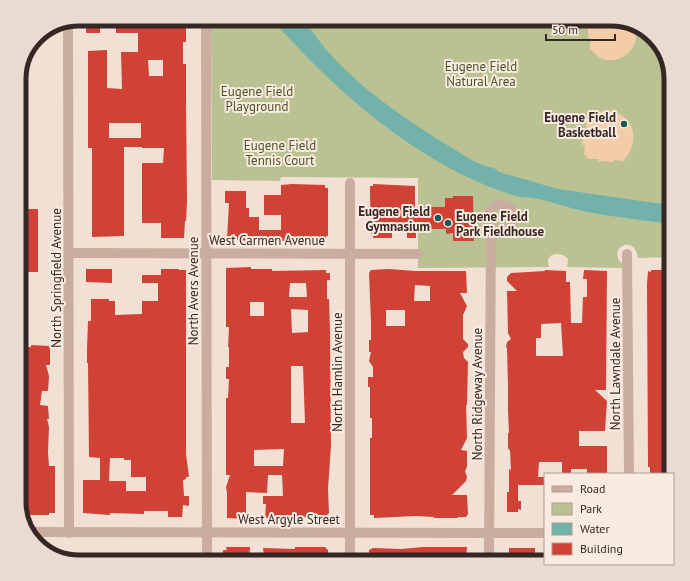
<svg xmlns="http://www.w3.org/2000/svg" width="690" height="581" font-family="'PT Sans',sans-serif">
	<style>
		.green { fill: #bac294 }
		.sand { fill: #f2cda7 }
		.water { fill: #72b2aa }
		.building { fill: #d04235; fill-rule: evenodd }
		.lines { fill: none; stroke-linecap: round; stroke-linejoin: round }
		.street { stroke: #cbada0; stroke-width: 10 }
		.poi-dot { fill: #175953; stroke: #faebe1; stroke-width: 1.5 }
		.labels { text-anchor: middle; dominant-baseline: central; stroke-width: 4; stroke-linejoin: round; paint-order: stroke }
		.park-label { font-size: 13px; fill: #4b5426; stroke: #faebe1 }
		.poi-label { font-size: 13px; font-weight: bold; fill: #342724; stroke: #faebe1; text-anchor: end }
		.street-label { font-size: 13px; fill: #342724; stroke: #faebe1 }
		.rim { fill: none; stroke: #342724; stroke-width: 5 }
	</style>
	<rect width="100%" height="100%" fill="#f3e0d5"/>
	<path class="green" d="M211,19H611L651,34L666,56L671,79V257L638,258C635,233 606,248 622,264V268L567,267L568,259C560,250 544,253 549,267L418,268V178L281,177L280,181L212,180Z"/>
	<g class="sand">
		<path d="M590,19H611L635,28C643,54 607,73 592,50H590V38H588V27Z"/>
		<path d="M602,111C621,110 636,122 633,141C632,148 630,154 625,158L624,161L614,160V162L598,161V159H589L584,154L585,145H582L584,130L586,129L587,119H590L595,114Z"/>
	</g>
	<path class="water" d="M272,19H304C339,76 401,117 457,151C465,156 474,162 483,165C491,168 493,166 499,172L558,189L655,203H671V224C643,220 615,217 587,212C569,208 552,202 534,198C529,197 522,198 516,196C423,168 335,92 272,19Z"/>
	<g class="building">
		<rect x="86" y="19" width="14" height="14"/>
		<path d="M116,19H153V28L186,27V42H183V64H186V102L187,202L186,221H185L184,238H161V223H142V163H163L164,148H142V147H124V236L92,237V148H88V51L107,50V88L122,89L121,52H138V33H116ZM148,60H163V76H149ZM109,123H141V138H109Z"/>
		<polygon points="292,184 325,185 325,188 328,188 328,236 326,236 326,239 289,238 289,241 281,241 263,240 263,238 250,239 250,241 227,239 229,203 225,203 225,191 246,191 246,208 249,208 249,217 259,217 259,230 281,230 281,215 264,215 264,195 281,195 281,185"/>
		<polygon points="373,184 415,186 415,207 445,207 445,198 453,198 453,196 473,196 474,241 453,241 453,233 446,234 446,229 416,229 416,238 407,238 407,225 392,225 392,238 373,238 373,234 371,234 370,194 370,186 373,186"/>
		<rect x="19" y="209" width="19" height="63"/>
		<path d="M251,267V269H272V271L326,270V273H330V280H327V299H329L330,332L331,445L328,489L329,513L326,516H321L320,517L265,518L266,504H263V496H283L282,475H268L267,493L246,492V519L227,518V493L226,487L230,475H226V398H228L229,379H226V367H229V347H228L229,327H226V268ZM290,283H306L307,297H289ZM250,302H264V316H250ZM291,309L308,310V332L292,333ZM291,366H303L305,423H291ZM284,449L283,466H254V450Z"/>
		<polygon points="86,269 112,269 112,283 86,282"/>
		<path d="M161,269H179V270H186V454L189,477H186V479L183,480L184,496H189V506L183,505L182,517H168V511H144V514L110,513V515L83,513V480H100V458L89,457L88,363H87V348L88,321H91V299H109V301H115V315L142,314V301H158V283H142V275H161ZM110,458H124V460H131V477H146V491H126V481H109Z"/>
		<path d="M389,269L415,271H466L467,293H460L467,306L463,315V339L468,344V347L463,352L464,358L468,362L467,405H466L467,438L461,450L467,451V467L465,471L467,477L466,481L452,495H467L468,514L466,517H458V518H434V517L416,516L374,518V515H370V438H372V418H370V387H368V377H373V367L369,361L371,352H369V340H371V323L369,273L371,270ZM415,285L430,286V301H414ZM386,310H405V326H386Z"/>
		<path d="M545,270L566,271V282H570L571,323H582L583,297H587V279H583L584,270L607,271L606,390H595L607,401L605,431H579V446H607V474H587V469H571V474H562V462H539L538,477H545V485H518V501H521V510L518,509V512H507V492H509V469L511,470L510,451L508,448V433H509L508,411V386L507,348L506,347L507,342L511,339L508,333L507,291H517L507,281V277L511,273L545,271ZM561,323L563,356H536V338H541V324Z"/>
		<polygon points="651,270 671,270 671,474 650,474 650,467 648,467 647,284 648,271 651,272"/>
		<polygon points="31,345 50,346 50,365 46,365 49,376 48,391 42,391 40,405 48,406 49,419 47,419 49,427 48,452 49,466 55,466 55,513 49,513 49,515 30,515 30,513 25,512 26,474 20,474 20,466 22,466 22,449 26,449 27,430 21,430 22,417 19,417 19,380 21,380 22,361 19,361 19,347 31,347"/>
		<polygon points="226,547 250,547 249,562 226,562 226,558 223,558 223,550 227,550"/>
		<polygon points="295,547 325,547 328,550 328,555 323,560 314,561 295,560 295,557 264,557 263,548 295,549"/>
		<polygon points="423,547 467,547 466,562 423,562 423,558 401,558 401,561 374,561 369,558 369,550 373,548 401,549"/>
		<polygon points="509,548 535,548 535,558 533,558 533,562 512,562 512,559 509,559"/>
		<rect x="133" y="554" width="36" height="8"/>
	</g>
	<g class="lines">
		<g class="street">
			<polyline points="206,19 207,562"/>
			<polyline points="68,23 69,533"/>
			<polyline points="69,253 418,254"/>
			<polyline points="627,254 629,474"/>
			<polyline points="32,532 545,533"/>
			<polyline points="350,562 350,183"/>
			<path d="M489,562L491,227C486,219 488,207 500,205C524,203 513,245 491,227"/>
		</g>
	</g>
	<g class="poi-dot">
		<circle cx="624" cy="124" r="4"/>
		<circle cx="438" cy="218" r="4"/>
		<circle cx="448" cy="223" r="4"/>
	</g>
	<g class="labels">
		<g class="park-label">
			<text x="481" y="66">Eugene Field<tspan x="481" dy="15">Natural Area</tspan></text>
			<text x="257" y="91">Eugene Field<tspan x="257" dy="15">Playground</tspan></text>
			<text x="280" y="145">Eugene Field<tspan x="280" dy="15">Tennis Court</tspan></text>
		</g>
		<g class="poi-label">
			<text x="616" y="117">Eugene Field<tspan x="616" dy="15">Basketball</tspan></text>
			<text x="430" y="211">Eugene Field<tspan x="430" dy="15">Gymnasium</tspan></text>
			<text x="456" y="216" text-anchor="start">Eugene Field<tspan x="456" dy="15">Park Fieldhouse</tspan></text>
		</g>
		<g class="street-label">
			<text x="267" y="240">West Carmen Avenue</text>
			<text transform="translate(56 278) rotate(-90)">North Springfield Avenue</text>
			<text transform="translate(193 291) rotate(-90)">North Avers Avenue</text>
			<text transform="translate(615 364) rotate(-90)">North Lawndale Avenue</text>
			<text transform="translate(337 372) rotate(-90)">North Hamlin Avenue</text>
			<text transform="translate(477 394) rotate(-90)">North Ridgeway Avenue</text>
			<text x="289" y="519">West Argyle Street</text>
		</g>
	</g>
	<path d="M0 0H690V581H0ZM79 26H611A53 53 0 0 1 664 79V502A53 53 0 0 1 611 555H79A53 53 0 0 1 26 502V79A53 53 0 0 1 79 26Z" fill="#eadbd2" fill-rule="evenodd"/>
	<path class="rim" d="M79 26H611A53 53 0 0 1 664 79V502A53 53 0 0 1 611 555H79A53 53 0 0 1 26 502V79A53 53 0 0 1 79 26Z"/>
	<rect x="544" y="473" width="130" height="92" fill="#faebe1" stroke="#ab9d95"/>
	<rect x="552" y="486" width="20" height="6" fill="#cbada0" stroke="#ab9d95"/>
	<text x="580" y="493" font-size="12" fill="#342724">Road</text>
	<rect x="552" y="503" width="20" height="12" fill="#bac294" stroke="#ab9d95"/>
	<text x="580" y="513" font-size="12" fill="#342724">Park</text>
	<rect x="552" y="523" width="20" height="12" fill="#72b2aa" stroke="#ab9d95"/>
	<text x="580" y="533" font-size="12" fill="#342724">Water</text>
	<rect x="552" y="543" width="20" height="12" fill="#d04235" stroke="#ab9d95"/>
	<text x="580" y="553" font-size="12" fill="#342724">Building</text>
	<path d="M546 34v6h69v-6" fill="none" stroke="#342724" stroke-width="2"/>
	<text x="552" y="34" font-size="12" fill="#342724" stroke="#faebe1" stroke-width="3" paint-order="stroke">50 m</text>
</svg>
